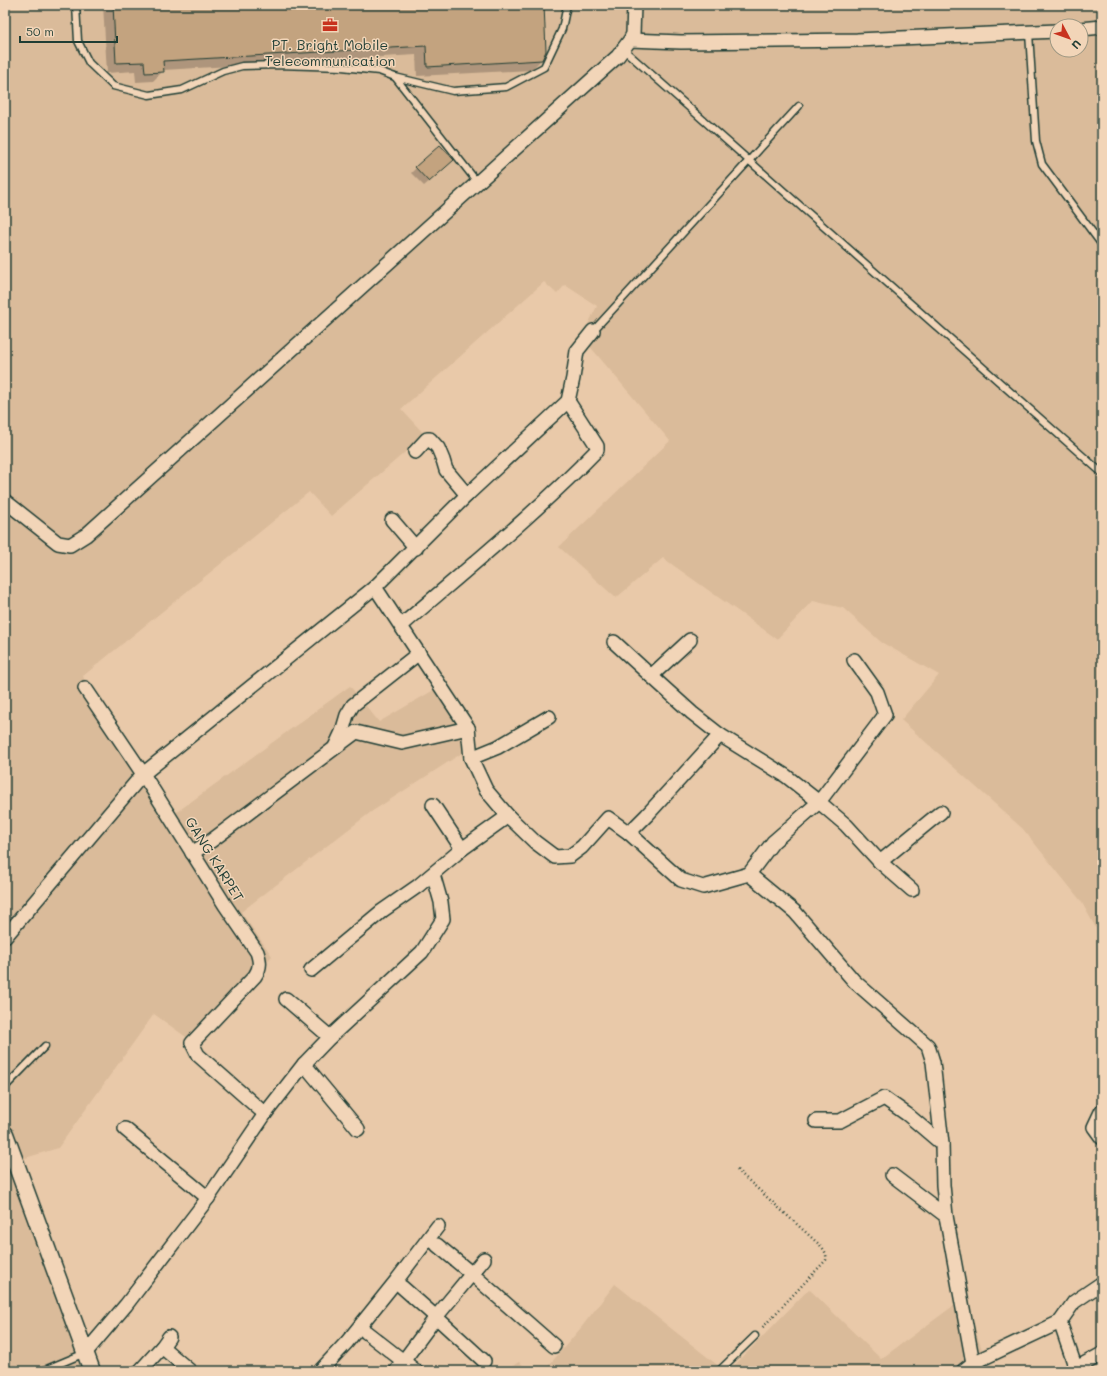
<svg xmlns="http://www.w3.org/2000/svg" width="1107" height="1376" font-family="Mali,sans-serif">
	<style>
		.built { fill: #dabb9a; fill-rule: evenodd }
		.shadow { fill: #0003 }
		.building { fill: #c3a37f; stroke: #1f3d34 }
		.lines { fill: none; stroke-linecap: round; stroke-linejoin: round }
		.service-casing { stroke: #1f3d34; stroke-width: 9 }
		.minor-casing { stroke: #1f3d34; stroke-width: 16 }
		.tertiary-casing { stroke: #1f3d34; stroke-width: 19 }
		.path { stroke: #1f3d34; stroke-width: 2.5; stroke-dasharray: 1 3; stroke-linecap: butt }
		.service { stroke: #f2d5b8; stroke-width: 6 }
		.minor { stroke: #f2d5b8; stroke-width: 13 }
		.tertiary { stroke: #f2d5b8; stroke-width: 16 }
		.labels { text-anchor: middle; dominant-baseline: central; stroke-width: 3; stroke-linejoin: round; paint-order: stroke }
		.poi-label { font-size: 14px; fill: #1f3d34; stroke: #f2d5b8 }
		.street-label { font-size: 14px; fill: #1f3d34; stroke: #f2d5b8 }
	</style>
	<rect width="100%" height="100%" fill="#e9c9a9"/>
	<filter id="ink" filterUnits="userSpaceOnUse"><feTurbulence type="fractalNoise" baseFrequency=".025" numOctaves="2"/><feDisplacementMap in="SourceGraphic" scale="8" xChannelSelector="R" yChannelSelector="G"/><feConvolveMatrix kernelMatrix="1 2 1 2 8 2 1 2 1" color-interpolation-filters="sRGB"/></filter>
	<g filter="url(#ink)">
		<g class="built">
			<path d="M5,5H1102V939L1081,901L1023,829L901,720L939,675L881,642L843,608L813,601L777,639L663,558L616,598L559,547L670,441L582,337L597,306L565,285L557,294L544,282L401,409L425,435L331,516L309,492L83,676L89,690L170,817L350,686L379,722L439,687L473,746L371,812L241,912L272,956L193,1042L154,1014L58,1148L22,1159L98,1371H5ZM1057,26H1081V50H1057Z"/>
			<polygon points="615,1284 725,1371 544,1371 580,1329"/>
			<polygon points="809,1289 881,1359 964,1298 986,1361 971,1371 729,1371"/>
			<polygon points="519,1362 530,1371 504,1371"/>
		</g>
		<g class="shadow">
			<polygon points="103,5 543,5 541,60 531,70 417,76 416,55 163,70 163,71 153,81 136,82 135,71 107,73"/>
			<polygon points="448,165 424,186 411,173 416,168"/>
		</g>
		<g class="building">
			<polygon points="113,5 544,5 546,51 542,60 427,67 426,46 163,61 164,72 145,73 144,62 116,63"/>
			<polygon points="440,145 454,160 429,182 415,167"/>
		</g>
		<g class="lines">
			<g class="service-casing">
				<g id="service">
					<polyline points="76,5 78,41 89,63 113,86 149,95 182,90 223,71 242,66 279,65 342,67 379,71 395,77"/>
					<polyline points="1029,33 1036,141 1042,164 1102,245"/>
					<polyline points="623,49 1102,473"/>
					<polyline points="477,182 395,77 453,91 506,87 544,67 562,29 567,5"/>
					<polyline points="593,331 799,106"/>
					<polyline points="5,1087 45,1046"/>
					<polyline points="42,1371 85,1353"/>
					<polyline points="719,1371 755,1336"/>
				</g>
			</g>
			<g class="minor-casing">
				<g id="minor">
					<polyline points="1081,29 1102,27"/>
					<polyline points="630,40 681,42 857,40 1057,31"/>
					<polyline points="415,452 427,439 430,439 438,448 443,460 446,470 467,495"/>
					<polyline points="5,501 58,543 70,545 86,535 618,56 630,40 633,34 634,5"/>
					<polyline points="392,520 416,548"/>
					<polyline points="375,587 468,728 471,758 486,790 508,816 535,842 555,857 570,856 582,847 608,818 629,833 681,880 703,887 749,874 773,842 819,802 885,715 877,692 854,660"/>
					<path d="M401,626C468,568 536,513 597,450V446L568,401"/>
					<polyline points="690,640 651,676 692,713 720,735 786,776 819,802 846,825 880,862 941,812"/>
					<polyline points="614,642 651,676"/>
					<path d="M85,688L143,774L225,905L257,952C260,961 261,967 255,976L192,1043L198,1055L265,1114"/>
					<polyline points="335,747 342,732 347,715 353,705 419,653"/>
					<polyline points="471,758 498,747 549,717"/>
					<polyline points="433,805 462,849"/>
					<polyline points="629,833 647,815 720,735"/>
					<polyline points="192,853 211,841 356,732 402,743 468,728"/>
					<polyline points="880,862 912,890"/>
					<polyline points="749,874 795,912 854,981 928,1046 933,1062 942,1144 943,1185 946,1216 973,1363"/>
					<polyline points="5,937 143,774 375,587 467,495 568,401 573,378 577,351 593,331"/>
					<polyline points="311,970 382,911 418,886 462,849 508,816"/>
					<polyline points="286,999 330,1037"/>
					<polyline points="304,1064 358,1129"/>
					<polyline points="1102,1110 1094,1127 1102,1138"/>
					<polyline points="816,1121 840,1121 884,1098 908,1115 942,1144"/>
					<polyline points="125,1129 208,1198"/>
					<polyline points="892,1175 946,1216"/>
					<polyline points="437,1245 472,1274 554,1346"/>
					<polyline points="402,1287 436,1317 484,1361"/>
					<polyline points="1060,1322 1074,1363 1077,1366 1080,1366 1102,1354"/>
					<polyline points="366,1332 416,1371"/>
					<polyline points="162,1347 190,1371"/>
					<polyline points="86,1352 126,1305 208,1198 265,1114 304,1064 330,1037 422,952 443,919 441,902 433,874"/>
					<polyline points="140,1371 162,1347 169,1337"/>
					<polyline points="320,1371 347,1342 396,1281 438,1226"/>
					<polyline points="396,1371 436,1317 484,1259"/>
					<polyline points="963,1371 973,1363 1060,1322 1074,1302 1102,1283"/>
				</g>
			</g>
			<g class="tertiary-casing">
				<polyline id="tertiary" points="5,1134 92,1371"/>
			</g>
			<path class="path" d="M737,1170L822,1247C825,1251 827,1255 826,1260L761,1329"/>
			<use href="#service" class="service"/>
			<use href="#minor" class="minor"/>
			<use href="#tertiary" class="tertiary"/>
		</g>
	</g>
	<defs>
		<g id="office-bare" transform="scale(1.2)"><path d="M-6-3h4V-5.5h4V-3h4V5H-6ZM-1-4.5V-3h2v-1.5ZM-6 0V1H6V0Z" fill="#c8321e" stroke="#f2d5b8" stroke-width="2.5" paint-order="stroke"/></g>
	</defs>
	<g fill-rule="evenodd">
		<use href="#office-bare" x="330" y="25"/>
	</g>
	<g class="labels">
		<g class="poi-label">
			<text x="330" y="44">PT. Bright Mobile<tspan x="330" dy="16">Telecommunication</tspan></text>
		</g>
		<g class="street-label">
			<text transform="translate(215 859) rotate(58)">GANG KARPET</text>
		</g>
	</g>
	<rect width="1107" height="1376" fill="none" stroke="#f2d5b8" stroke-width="20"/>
	<rect x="10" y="10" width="1087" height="1356" fill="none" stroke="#1f3d34" stroke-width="1.5" filter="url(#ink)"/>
	<g transform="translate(1069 38) rotate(131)"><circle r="19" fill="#f2d5b8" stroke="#9e9883"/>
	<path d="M0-3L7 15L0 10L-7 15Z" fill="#c8321e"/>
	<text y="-6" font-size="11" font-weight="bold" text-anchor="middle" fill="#1f3d34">U</text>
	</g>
	<path d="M20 36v6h97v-6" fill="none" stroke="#1f3d34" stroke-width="2"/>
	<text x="26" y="36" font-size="12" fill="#1f3d34" stroke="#f2d5b8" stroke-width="3" paint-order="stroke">50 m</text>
</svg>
